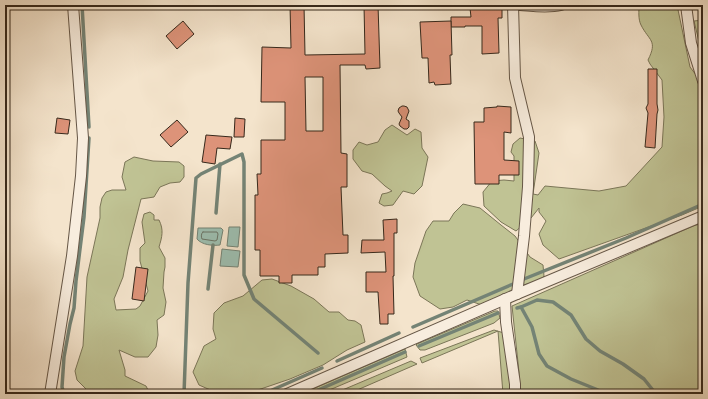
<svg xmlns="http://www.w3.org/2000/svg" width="708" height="399" font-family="'Gentium Book Plus',serif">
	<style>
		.green { fill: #c0c394; stroke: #7b7658 }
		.water { fill: #9dbfb1; stroke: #748375 }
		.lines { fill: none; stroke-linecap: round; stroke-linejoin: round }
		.shore { stroke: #6a7466; stroke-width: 1 }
		.stream { stroke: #748375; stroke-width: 3.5 }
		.building { fill: #dd9379; stroke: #36281b; fill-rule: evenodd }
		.minor-casing { stroke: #665747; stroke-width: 12 }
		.minor { stroke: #f8edde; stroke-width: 10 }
	</style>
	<rect width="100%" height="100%" fill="#f4e4cc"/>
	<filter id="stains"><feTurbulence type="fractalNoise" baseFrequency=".005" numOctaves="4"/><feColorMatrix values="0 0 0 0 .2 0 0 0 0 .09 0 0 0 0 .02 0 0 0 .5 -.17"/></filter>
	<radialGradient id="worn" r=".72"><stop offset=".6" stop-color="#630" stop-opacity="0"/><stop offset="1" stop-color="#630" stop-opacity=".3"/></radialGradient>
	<g class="green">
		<path d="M639,5H677L690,67L696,75L703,92V206L682,215L559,259L543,245L539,234L546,221L539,212V208L531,218L516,231L501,222L484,206L483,192L492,181L504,180L514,181V156L511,152L513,144L520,138L535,141L539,153L533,194L538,195L545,186L599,191L626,186L662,147L664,117L662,80L650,64L648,60C658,40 649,41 641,25C638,19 639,11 639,5Z"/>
		<polygon points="703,20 703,58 694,21"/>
		<polygon points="392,125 407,135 415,129 421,132 422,148 428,157 422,186 414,194 403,191 393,205 384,206 379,203 382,194 387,193 392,191 385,186 372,174 362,171 353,159 353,150 359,142 367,145 378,142 385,130"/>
		<path d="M134,157L153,161L179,162L184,166V177L180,182L170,183L160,187L154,197L141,199L128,250L123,277L114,299L116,310L136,309L140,306L148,291L140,261V248L145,243L142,222L144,214L150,212L154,215V220H159C164,230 162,237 159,247L165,258V267L164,272L163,288L166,302L164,315L157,320L158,335L156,347L148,357H135L119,350L125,370V376L146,386L150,394H91L77,380L75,371L83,346L87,277L100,218V207L102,198L106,192L112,190H126L122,177L125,162Z"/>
		<polygon points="463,204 480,208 501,225 515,236 530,257 543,265 544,276 540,281 523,285 498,298 482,305 467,300 453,307 440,309 420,296 413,277 415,263 426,231 433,221 449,221 454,213"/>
		<polygon points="703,223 703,394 520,394 519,372 512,306 693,226"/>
		<polygon points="272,279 291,286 314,299 329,312 339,312 348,320 355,321 361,325 365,342 347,350 323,365 290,379 246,394 216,394 215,392 199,385 193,372 204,346 216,339 213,329 214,313 224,303 243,296 262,280"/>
		<polygon points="495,311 498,311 500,318 494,323 425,350 420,350 416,345 417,344"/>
		<polygon points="494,330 504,333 511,394 503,394 498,331 422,363 420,358"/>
		<polygon points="405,349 407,357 320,394 301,394"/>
		<polygon points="411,361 417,364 348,394 333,394"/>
	</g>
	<g class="water">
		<polygon points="229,227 240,227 238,247 227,246"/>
		<path d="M198,228H221L223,230L220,245C213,246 202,245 197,239Z"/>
		<polygon points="222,249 240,251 238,267 220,266"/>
	</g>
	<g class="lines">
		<path class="shore" d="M203,232H217L218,234L217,240L215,241L202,239C201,237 201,233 203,232Z"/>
		<g class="stream">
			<polyline points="82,5 89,127"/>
			<polyline points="216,213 220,164"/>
			<polyline points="524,279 626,238 703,204"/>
			<polyline points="208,289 213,245"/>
			<polyline points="521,307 532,327 539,354 547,366 571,379 608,394"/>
			<polyline points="517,308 521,307 537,300 553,302 571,315 586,339 600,351 623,364 644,379 656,394"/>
			<polyline points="413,327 513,284"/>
			<polyline points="419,346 498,313"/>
			<polyline points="337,361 399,333"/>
			<polyline points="64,394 62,387 64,357 70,324 74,308 76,281 84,217 89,138"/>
			<polyline points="184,394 188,283 196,178 201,174 242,154 244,162 244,275 254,299 318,353"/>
			<polyline points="263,394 322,368"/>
			<polyline points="309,394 405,352"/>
		</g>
	</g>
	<g class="building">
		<path d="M290,5H304L305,55L365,54L364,5H378L380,68L366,69L365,65H340L341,153L347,154V187H341L343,235H348V253L325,254V267H318V275H292V283H279V276H260V250H255V195H258L257,174H261V140H285V102H261L262,47L291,48ZM305,77H323V131H306Z"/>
		<polygon points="502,7 502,18 498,18 499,53 482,54 482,26 465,26 465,27 451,27 451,17 471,17 470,8"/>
		<polygon points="183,21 194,34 177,49 166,36"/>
		<polygon points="451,21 452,55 450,55 451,84 435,85 434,82 429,83 428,58 422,58 420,22"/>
		<polygon points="648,69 657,69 657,104 658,110 657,114 655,148 645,147 648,113 646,108 648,104"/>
		<polygon points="402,106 404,106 407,107 409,111 406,119 409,121 409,127 407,129 404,129 400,126 399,124 402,117 399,113 398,111 399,108"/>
		<polygon points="497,106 511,107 511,133 504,132 504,160 519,161 519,175 499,175 499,184 475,184 474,122 484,122 484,108 497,107"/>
		<polygon points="57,118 70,120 68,134 55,133"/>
		<polygon points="235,118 245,119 244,137 234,137"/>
		<polygon points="177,120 188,132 171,147 160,135"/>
		<polygon points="206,135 232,137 230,149 217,148 215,164 202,162"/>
		<polygon points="397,219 397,233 394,233 394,276 393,276 394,314 388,314 388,324 380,324 378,292 366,292 366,272 386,272 385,252 361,253 362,240 384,240 383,220"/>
		<polygon points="136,267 148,269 144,301 132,299"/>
	</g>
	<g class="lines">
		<g class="minor-casing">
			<g id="minor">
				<polyline points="513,5 515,78 529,137 528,187 524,236 517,294"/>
				<path d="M520,5C534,6 548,8 561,5"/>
				<polyline points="686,5 691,43 703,81"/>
				<polyline points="505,299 506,322 515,384 515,394"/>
				<polyline points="50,394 72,256 81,176 83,138 73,5"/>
				<polyline points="287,394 517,294 703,216"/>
			</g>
		</g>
		<use href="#minor" class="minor"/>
	</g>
	<rect width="708" height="399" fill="none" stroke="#f4e4cc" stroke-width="20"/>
	<rect x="6" y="6" width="696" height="387" fill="none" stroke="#36281b" stroke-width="2"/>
	<rect x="10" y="10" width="688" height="379" fill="none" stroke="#36281b"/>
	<rect width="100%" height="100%" filter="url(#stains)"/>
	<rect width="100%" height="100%" fill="url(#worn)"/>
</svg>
